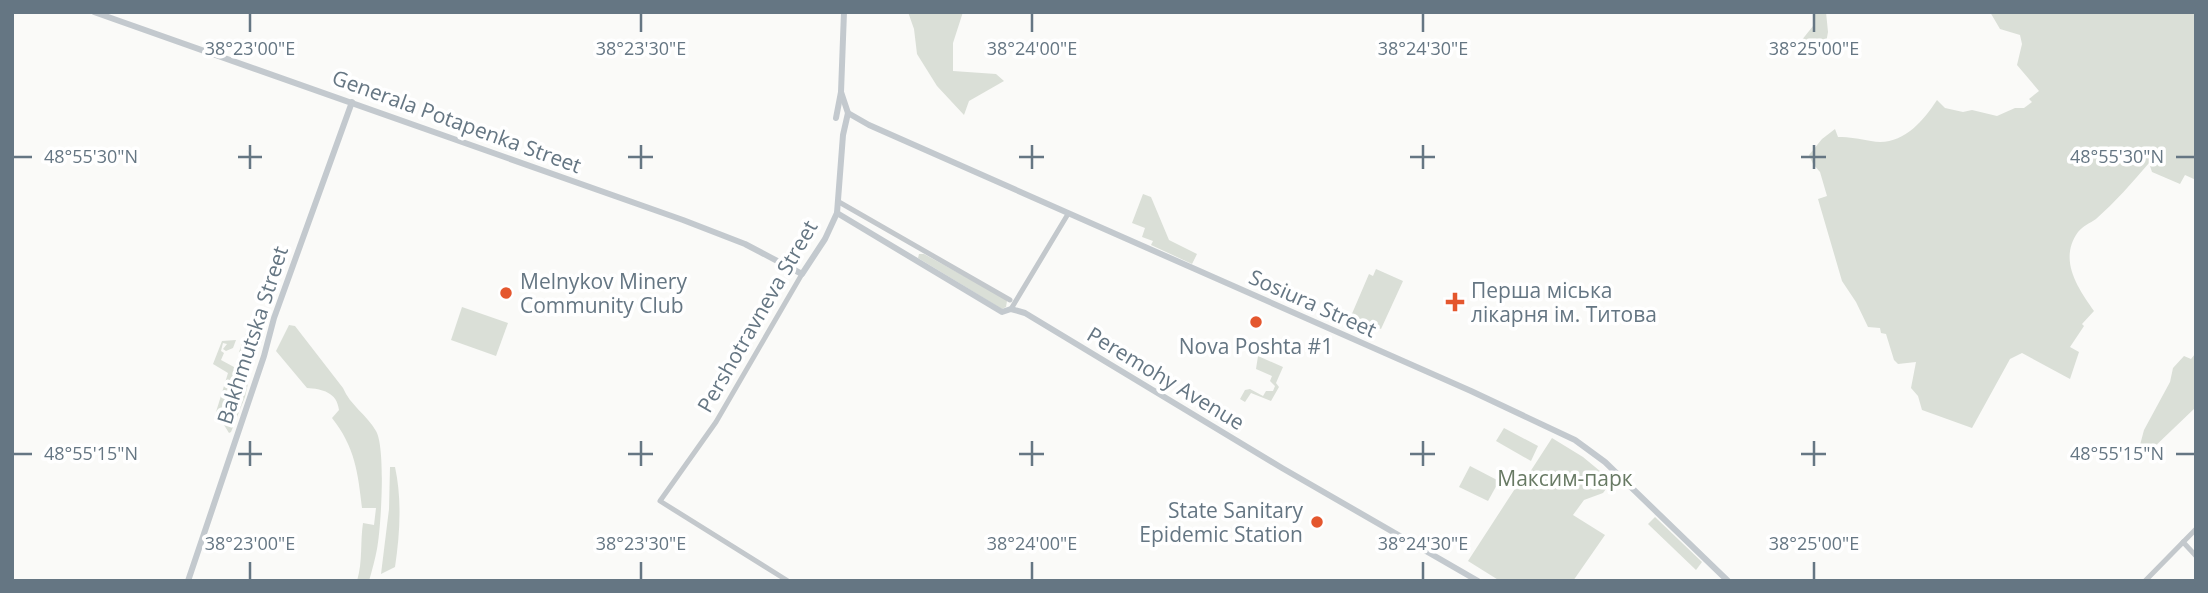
<svg xmlns="http://www.w3.org/2000/svg" width="2208" height="593" font-family="'Open Sans',sans-serif">
	<style>
		.green { fill: #dadfd7 }
		.lines { fill: none; stroke-linecap: round; stroke-linejoin: round }
		.minor { stroke: #c3c8cc; stroke-width: 5 }
		.major { stroke: #c3c9ce; stroke-width: 6 }
		.ticks { fill: none; stroke: #657683; stroke-width: 2.5 }
		.poi-dot { fill: #e4572e; stroke: #fff; stroke-width: 2.5 }
		.labels { text-anchor: middle; dominant-baseline: central; stroke-width: 7; stroke-linejoin: round; paint-order: stroke }
		.street-label { font-size: 21px; fill: #657683; stroke: #fff }
		.poi-label { font-size: 21px; fill: #657683; stroke: #fff; text-anchor: start }
		.park-label { font-size: 21px; fill: #687a64; stroke: #fff }
		.ticks-label { font-size: 18px; text-anchor: middle; fill: #657683; stroke: #fff; stroke-width: 7; stroke-linejoin: round; paint-order: stroke }
	</style>
	<rect width="100%" height="100%" fill="#fafaf8"/>
	<g class="green">
		<polygon points="908,12 963,12 953,43 953,71 996,74 1004,81 969,101 964,115 937,86 917,54 914,29"/>
		<polygon points="1816,12 1826,12 1828,32 1826,43 1801,41 1813,26 1813,15"/>
		<path d="M1990,12H2196V180L2185,175L2180,184L2152,172L2149,163C2132,183 2115,202 2096,219C2090,223 2083,226 2078,232C2058,260 2078,288 2094,311L2082,324L2084,326L2070,347L2079,352L2070,379L2022,353L2010,359L1972,428L1922,410L1918,396L1911,388L1916,362L1898,364L1894,360L1886,334L1881,333L1880,328L1868,327L1856,302L1842,281L1818,199L1827,196L1820,172L1813,164L1809,155L1822,139L1835,129L1838,137C1850,137 1859,139 1871,141C1901,147 1922,123 1937,100L1945,108L1963,112L1972,110L1997,116L2015,108H2024L2032,102L2029,99L2039,91L2017,65L2022,44L2020,35L2000,29Z"/>
		<polygon points="1143,194 1151,197 1169,240 1197,254 1192,264 1151,245 1153,241 1142,237 1145,228 1132,223"/>
		<polygon points="919,254 924,254 1004,298 1007,301 1006,307 1002,309 918,258"/>
		<polygon points="1376,269 1403,281 1381,329 1351,316 1369,274 1373,276"/>
		<polygon points="462,307 508,323 496,356 451,340"/>
		<polygon points="249,325 260,330 259,334 264,336 252,366 244,364 239,352"/>
		<path d="M289,325L295,326L343,388C350,405 367,415 376,431C386,448 381,528 377,549C375,560 372,570 369,581H357C363,561 360,542 363,523L374,525L376,508H362C358,473 355,447 332,418L339,410C337,392 322,389 307,388L276,351Z"/>
		<polygon points="236,340 233,348 226,351 223,349 227,344 223,343 221,351 224,353 221,360 247,374 249,379 245,397 231,432 229,433 216,412 228,373 213,364 222,341"/>
		<polygon points="2196,346 2196,407 2150,451 2140,445 2144,430 2170,382 2173,368 2184,356 2191,359 2195,354"/>
		<polygon points="1258,356 1283,367 1276,383 1279,387 1271,401 1251,393 1245,402 1240,399 1245,390 1250,389 1263,396 1266,391 1273,391 1275,386 1270,381 1272,376 1256,369"/>
		<polygon points="1504,428 1538,446 1531,461 1496,441"/>
		<polygon points="1552,438 1583,457 1612,481 1603,493 1584,500 1573,515 1605,535 1573,581 1500,581 1468,561 1518,484 1521,486"/>
		<polygon points="1470,466 1499,481 1488,501 1459,487"/>
		<path d="M390,467H395C402,499 400,534 395,567L381,574L389,509Z"/>
		<polygon points="1655,517 1702,562 1696,570 1648,524"/>
	</g>
	<g class="lines">
		<g class="minor">
			<polyline points="839,202 1010,300"/>
			<polyline points="1011,309 1068,214"/>
			<polyline points="2183,542 2196,556"/>
			<polyline points="788,581 660,501 716,422 802,274"/>
			<polyline points="2145,581 2196,529"/>
		</g>
		<g class="major">
			<polyline points="94,12 683,220 745,244 802,274 825,239 837,213 843,135 848,113"/>
			<polyline points="841,92 848,113 869,125 1471,391 1575,440 1605,462 1728,581"/>
			<polyline points="836,118 841,92 844,12"/>
			<polyline points="837,213 1002,312 1011,309 1025,313 1282,468 1478,581"/>
			<polyline points="188,581 264,356 274,318 352,102"/>
		</g>
	</g>
	<path class="ticks" d="M250,14V32M641,14V32M1032,14V32M1423,14V32M1814,14V32M250,145V169M641,145V169M1032,145V169M1423,145V169M1814,145V169M14,157H32M238,157H262M628,157H653M1019,157H1044M1410,157H1435M1801,157H1826M2176,157H2194M250,441V466M641,441V466M1032,441V466M1423,441V466M1814,441V466M14,454H32M238,454H262M628,454H653M1019,454H1044M1410,454H1435M1801,454H1826M2176,454H2194M250,562V579M641,562V579M1032,562V579M1423,562V579M1814,562V579"/>
	<g class="poi-dot">
		<circle cx="506" cy="293" r="7"/>
		<path d="M1451.5 291.5h7v7h7v7h-7v7h-7v-7h-7v-7h7z"/>
		<circle cx="1256" cy="322" r="7"/>
		<circle cx="1317" cy="522" r="7"/>
	</g>
	<g class="labels">
		<g class="street-label">
			<text transform="translate(457 121) rotate(20)">Generala Potapenka Street</text>
			<text transform="translate(1313 303) rotate(24)">Sosiura Street</text>
			<text transform="translate(757 316) rotate(-60)">Pershotravneva Street</text>
			<text transform="translate(252 335) rotate(-72)">Bakhmutska Street</text>
			<text transform="translate(1166 378) rotate(31)">Peremohy Avenue</text>
		</g>
		<g class="poi-label">
			<text x="520" y="281">Melnykov Minery<tspan x="520" dy="24">Community Club</tspan></text>
			<text x="1471" y="290">Перша міська<tspan x="1471" dy="24">лікарня ім. Титова</tspan></text>
			<text x="1256" y="346" text-anchor="middle">Nova Poshta #1</text>
			<text x="1303" y="510" text-anchor="end">State Sanitary<tspan x="1303" dy="24">Epidemic Station</tspan></text>
		</g>
		<g class="park-label">
			<text x="1565" y="478">Максим-парк</text>
		</g>
	</g>
	<g class="ticks-label">
		<text x="250" y="55">38°23'00"E</text>
		<text x="641" y="55">38°23'30"E</text>
		<text x="1032" y="55">38°24'00"E</text>
		<text x="1423" y="55">38°24'30"E</text>
		<text x="1814" y="55">38°25'00"E</text>
		<text x="91" y="163">48°55'30"N</text>
		<text x="2117" y="163">48°55'30"N</text>
		<text x="91" y="460">48°55'15"N</text>
		<text x="2117" y="460">48°55'15"N</text>
		<text x="250" y="550">38°23'00"E</text>
		<text x="641" y="550">38°23'30"E</text>
		<text x="1032" y="550">38°24'00"E</text>
		<text x="1423" y="550">38°24'30"E</text>
		<text x="1814" y="550">38°25'00"E</text>
	</g>
	<rect width="2208" height="593" fill="none" stroke="#657683" stroke-width="28"/>
</svg>
